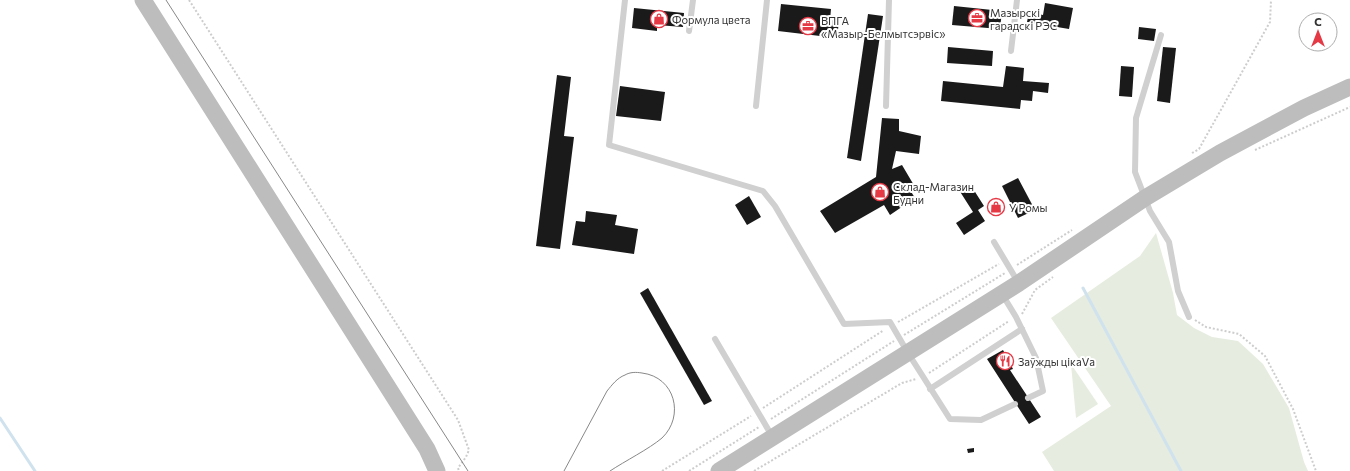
<svg xmlns="http://www.w3.org/2000/svg" width="1350" height="471" font-family="Commissioner,sans-serif">
	<style>
		.green { fill: #e6ecdf }
		.lines { fill: none; stroke-linecap: round; stroke-linejoin: round }
		.stream { stroke: #cfe2ee; stroke-width: 3 }
		.building { fill: #1a1a1a }
		.path { stroke: #cdcdcd; stroke-width: 2; stroke-dasharray: 2 2; stroke-linecap: butt }
		.service { stroke: #d0d0d0; stroke-width: 6 }
		.secondary { stroke: #bdbdbd; stroke-width: 17 }
		.tram { stroke: #888; stroke-width: 1 }
		.labels { text-anchor: middle; dominant-baseline: central; stroke-width: 4; stroke-linejoin: round; paint-order: stroke }
		.poi-label { font-size: 11px; fill: #333; stroke: #fff; text-anchor: start }
	</style>
	<rect width="100%" height="100%" fill="#fff"/>
	<g class="green">
		<polygon points="1156,233 1173,293 1177,315 1194,328 1212,337 1238,341 1263,364 1289,408 1304,462 1308,471 1054,471 1042,452 1111,406 1051,318 1140,256"/>
		<polygon points="1071,364 1098,404 1076,418"/>
	</g>
	<g class="lines">
		<g class="stream">
			<polyline points="1083,288 1181,471"/>
			<polyline points="0,418 35,471"/>
		</g>
	</g>
	<g class="building">
		<polygon points="1045,3 1073,8 1069,29 1027,22 1029,12 1043,15"/>
		<polygon points="781,4 831,9 830,20 839,21 837,38 778,31"/>
		<polygon points="954,6 1002,11 1000,29 952,25"/>
		<polygon points="634,8 684,13 683,27 657,25 657,31 632,28"/>
		<polygon points="868,14 883,16 861,161 847,158"/>
		<polygon points="1139,27 1156,29 1154,41 1138,39"/>
		<polygon points="948,47 993,51 992,66 947,63"/>
		<polygon points="1163,47 1176,48 1170,103 1157,101"/>
		<polygon points="1006,66 1024,68 1023,81 1049,83 1048,93 1033,91 1032,101 1021,100 1020,109 941,101 943,81 1003,87"/>
		<polygon points="1121,66 1134,67 1132,97 1119,96"/>
		<polygon points="557,75 571,77 564,136 574,137 560,249 536,246"/>
		<polygon points="620,86 665,92 661,121 616,116"/>
		<polygon points="882,118 899,119 899,131 921,136 919,154 896,151 892,169 902,165 915,187 910,190 915,198 890,215 884,205 835,233 820,211 876,177"/>
		<polygon points="1018,178 1035,210 1018,218 1002,186"/>
		<polygon points="970,184 984,206 978,210 985,221 964,235 956,223 973,212 959,190"/>
		<polygon points="749,196 761,217 747,225 735,205"/>
		<polygon points="586,211 617,215 615,225 638,229 634,254 572,245 576,221 585,222"/>
		<polygon points="648,288 712,401 704,405 640,293"/>
		<polygon points="1003,350 1013,369 1010,370 1041,417 1029,424 987,359"/>
		<polygon points="974,448 974,452 968,453 967,449"/>
	</g>
	<g class="lines">
		<g class="path">
			<polyline points="189,0 458,420 469,450 466,457 458,468 459,471"/>
			<polyline points="1255,150 1350,107"/>
			<polyline points="1192,153 1199,149 1270,22 1271,0"/>
			<polyline points="1017,265 1072,230"/>
			<polyline points="1022,314 1035,290 1053,277"/>
			<polyline points="1195,320 1206,327 1239,334 1265,356 1293,409 1316,471"/>
			<polyline points="898,322 999,264"/>
			<polyline points="904,335 1005,273"/>
			<polyline points="929,373 1009,321"/>
			<polyline points="763,408 884,330"/>
			<polyline points="771,419 894,341"/>
			<polyline points="662,471 751,416"/>
			<polyline points="689,471 759,427"/>
			<polyline points="754,471 902,383 916,379"/>
		</g>
		<g class="service">
			<polyline points="625,0 609,145 763,191 775,206 844,324 890,322 908,353 950,419 981,420 1015,404"/>
			<polyline points="689,31 693,0"/>
			<polyline points="1161,35 1136,118 1135,172 1150,211 1169,242 1178,291 1189,317"/>
			<polyline points="1011,51 1017,0"/>
			<polyline points="756,106 767,0"/>
			<polyline points="886,106 889,0"/>
			<polyline points="994,242 1018,282"/>
			<polyline points="1002,294 1016,317 1036,358 1043,391 1028,398"/>
			<polyline points="715,339 772,436"/>
			<polyline points="930,389 1022,329"/>
		</g>
		<g class="secondary">
			<polyline points="143,0 427,449 437,471"/>
			<polyline points="719,471 1019,283 1145,198 1220,153 1304,108 1350,87"/>
		</g>
		<g class="tram">
			<polyline points="166,0 468,471"/>
			<path d="M564,471L607,391C612,385 617,378 625,375C630,372 636,372 642,373C675,377 685,416 662,438C649,449 625,461 610,471"/>
		</g>
	</g>
	<defs>
		<g id="office-ring" transform="scale(0.9)"><circle r="9.5" fill="#fff" stroke="#e63946" stroke-width="1.5"/><path d="M-6-3h4V-5.5h4V-3h4V5H-6ZM-1-4.5V-3h2v-1.5ZM-6 0V1H6V0Z" fill="#e63946"/></g>
		<g id="shop-ring" transform="scale(0.9)"><circle r="9.5" fill="#fff" stroke="#e63946" stroke-width="1.5"/><path d="M-5-2.5h2.3a2.7 3.5 0 0 1 5.4 0H5L5.5 6h-11ZM-1.5-2.5h3a1.5 2.3 0 0 0-3 0Z" fill="#e63946"/></g>
		<g id="restaurant-ring" transform="scale(0.9)"><circle r="9.5" fill="#fff" stroke="#e63946" stroke-width="1.5"/><path d="M-5-6h1v4h1v-4h1v4h1v-4h1v5L-1.5 .5V6h-2V.5L-5-1ZM5-6V6H3V1.5H1.5Q1.5-4 5-6Z" fill="#e63946"/></g>
	</defs>
	<g fill-rule="evenodd">
		<use href="#office-ring" x="977" y="18"/>
		<use href="#shop-ring" x="659" y="19"/>
		<use href="#office-ring" x="808" y="26"/>
		<use href="#shop-ring" x="880" y="192"/>
		<use href="#shop-ring" x="996" y="207"/>
		<use href="#restaurant-ring" x="1005" y="361"/>
	</g>
	<g class="labels">
		<g class="poi-label">
			<text x="990" y="12">Мазырскі<tspan x="990" dy="13">гарадскі РЭС</tspan></text>
			<text x="672" y="19">Формула цвета</text>
			<text x="821" y="20">ВПГА<tspan x="821" dy="13">«Мазыр-Белмытсэрвіс»</tspan></text>
			<text x="893" y="186">Склад-Магазин<tspan x="893" dy="13">Будни</tspan></text>
			<text x="1009" y="207">У Ромы</text>
			<text x="1018" y="361">Заўжды цікаVа</text>
		</g>
	</g>
	<g transform="translate(1318 32)"><circle r="19" fill="#ffffff" stroke="#adadad"/>
	<path d="M0-3L7 15L0 10L-7 15Z" fill="#e63946"/>
	<text y="-6" font-size="11" font-weight="bold" text-anchor="middle" fill="#333333">С</text>
	</g>
</svg>
